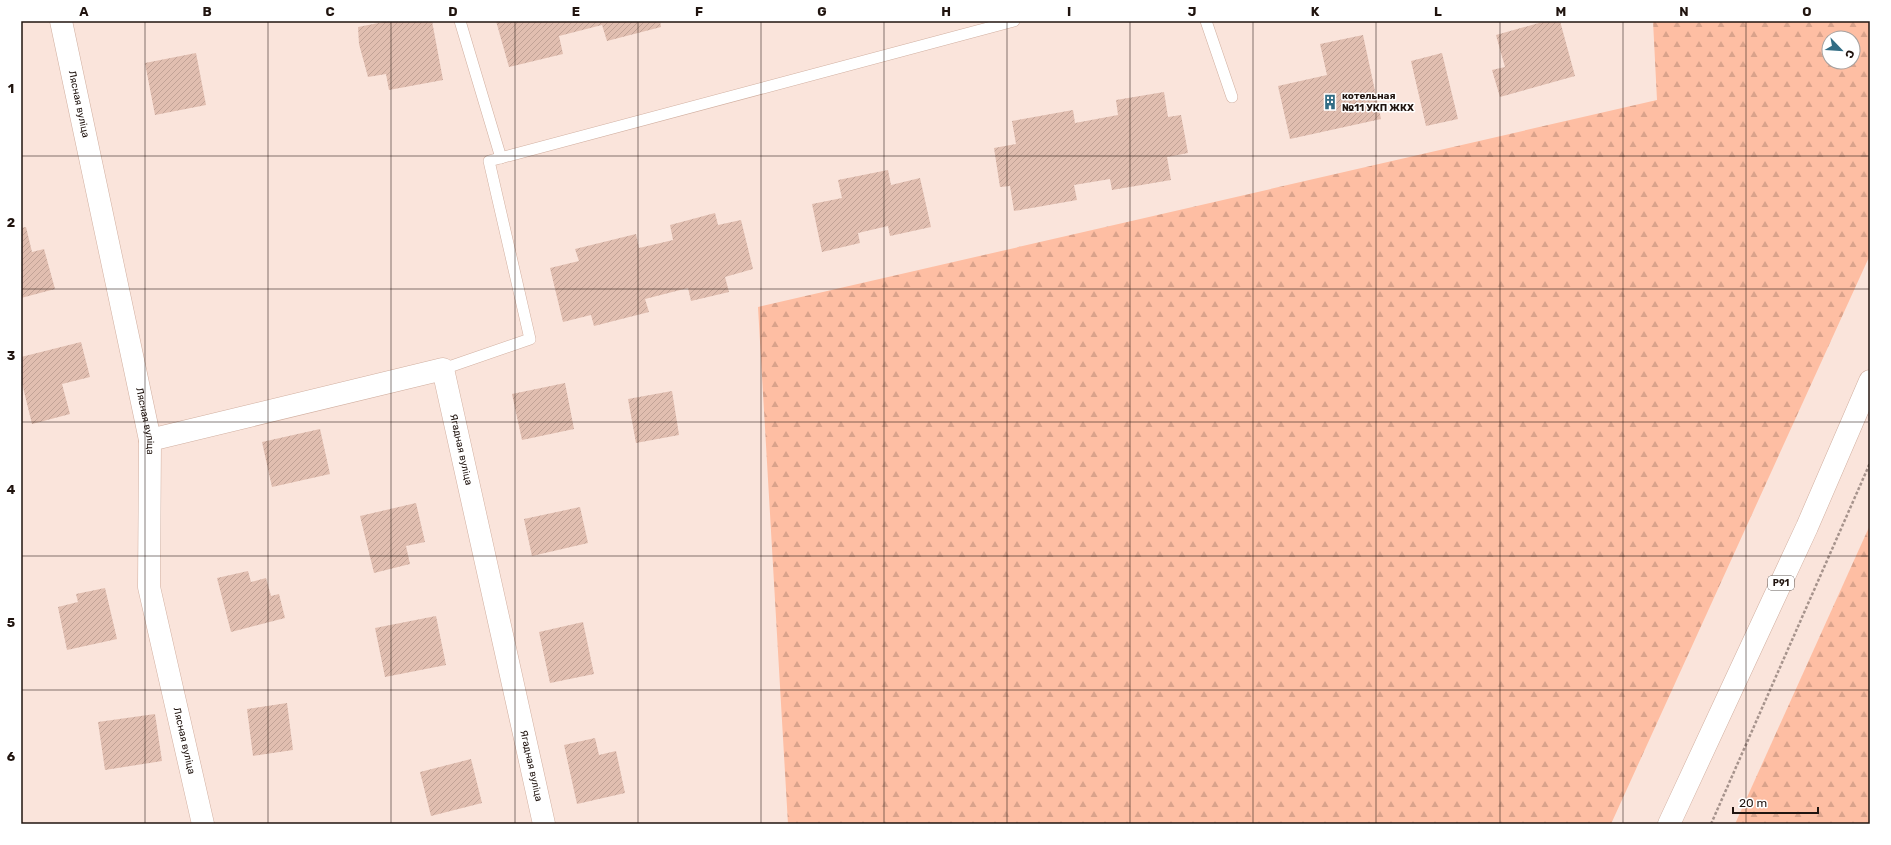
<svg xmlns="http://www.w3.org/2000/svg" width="1891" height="845" font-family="Rubik,sans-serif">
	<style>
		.forest { fill: url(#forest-firs); fill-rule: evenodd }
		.building { fill: url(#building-hatch) }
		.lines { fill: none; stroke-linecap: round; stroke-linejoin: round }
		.service-casing { stroke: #d1afa0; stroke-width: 12 }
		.minor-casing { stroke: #d1afa0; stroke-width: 23 }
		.primary-casing { stroke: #d1afa0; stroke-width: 23 }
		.path { stroke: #a6938c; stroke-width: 2.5; stroke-dasharray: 3 2; stroke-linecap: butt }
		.service { stroke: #fff; stroke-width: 11 }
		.minor { stroke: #fff; stroke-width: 22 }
		.primary { stroke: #fff; stroke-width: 22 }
		.grid { fill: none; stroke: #20140f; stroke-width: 1; stroke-opacity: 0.55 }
		.labels { text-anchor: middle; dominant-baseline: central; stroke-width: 3; stroke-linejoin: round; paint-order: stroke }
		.shield { fill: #fff; stroke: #635a57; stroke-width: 1 }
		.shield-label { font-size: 9px; font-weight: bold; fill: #20140f }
		.poi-label { font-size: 10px; font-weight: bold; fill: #20140f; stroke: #fff; text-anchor: start }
		.street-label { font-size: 10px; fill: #20140f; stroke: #fff }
		.neatline { fill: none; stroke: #20140f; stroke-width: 1.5 }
		.grid-label { font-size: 13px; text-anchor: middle; font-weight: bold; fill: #20140f }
	</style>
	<defs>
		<pattern id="forest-firs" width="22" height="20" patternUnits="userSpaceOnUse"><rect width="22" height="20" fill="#febea3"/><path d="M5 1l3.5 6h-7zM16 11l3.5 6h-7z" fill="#d9a28b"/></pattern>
		<pattern id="building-hatch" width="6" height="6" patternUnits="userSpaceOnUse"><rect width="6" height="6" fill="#e1beb0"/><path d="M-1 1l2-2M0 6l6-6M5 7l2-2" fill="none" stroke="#c1a296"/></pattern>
	</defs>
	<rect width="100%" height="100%" fill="#fae4db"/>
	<g class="forest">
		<path d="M1653,21H1870V255L1611,824H788L758,307L1657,100ZM1829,38H1853V62H1829Z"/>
		<polygon points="1870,525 1870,824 1735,824"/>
	</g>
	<g class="building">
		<polygon points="389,21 432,21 443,80 389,90 386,74 368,77 359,44 358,27"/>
		<polygon points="496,21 660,21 661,27 607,41 602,25 559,36 563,54 509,67"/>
		<polygon points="1546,21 1560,21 1575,76 1500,97 1492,70 1505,67 1496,35"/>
		<polygon points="1363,35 1381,119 1290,139 1278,86 1327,75 1320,44"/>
		<polygon points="196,53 206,105 155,115 145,63"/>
		<polygon points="1442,53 1458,119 1426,126 1411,61"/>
		<polygon points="1164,92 1168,117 1181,115 1188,153 1167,157 1171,180 1112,190 1110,179 1074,185 1077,200 1014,211 1010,186 1000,187 994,148 1016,144 1012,121 1073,110 1075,123 1118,115 1116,100"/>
		<polygon points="888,170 891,185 920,178 931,227 890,236 888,226 858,233 860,243 822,252 812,204 842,198 838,180"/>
		<polygon points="715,213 718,225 741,220 753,269 725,277 729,292 691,301 688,288 645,299 649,312 594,326 591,315 563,322 550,268 579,261 575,249 636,234 639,248 673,240 670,225"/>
		<polygon points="26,227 32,252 44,249 55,289 21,298 21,228"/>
		<polygon points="81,342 90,377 62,384 70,414 32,424 21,379 21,357"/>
		<polygon points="565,383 574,429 522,440 512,394"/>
		<polygon points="672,391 679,435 636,443 628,399"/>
		<polygon points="320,429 330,474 272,487 262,442"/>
		<polygon points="416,503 425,542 406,546 410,564 374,573 360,516"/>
		<polygon points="580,507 588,543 532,556 524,519"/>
		<polygon points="248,571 251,582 266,578 271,596 279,594 285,618 231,632 217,578"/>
		<polygon points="105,588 117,639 67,650 58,607 78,602 76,594"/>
		<polygon points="436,616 446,665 385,677 375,628"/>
		<polygon points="583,622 594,674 550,683 539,632"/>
		<polygon points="287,703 293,750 253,756 247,709"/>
		<polygon points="155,714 162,761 105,770 98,722"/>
		<polygon points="595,738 599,755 616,751 625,793 577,804 564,745"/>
		<polygon points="471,759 482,803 431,816 420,772"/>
	</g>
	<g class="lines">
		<g class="service-casing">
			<g id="service">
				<polyline points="460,21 501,158"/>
				<polyline points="1206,21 1232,97"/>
				<polyline points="443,369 530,339 489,161 1014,21"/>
			</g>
		</g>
		<g class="minor-casing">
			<g id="minor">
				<path id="s1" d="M61,21L150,440L149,587L203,824"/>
				<path id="s2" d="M150,440L443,369L544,824"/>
			</g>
		</g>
		<g class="primary-casing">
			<polyline id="primary" points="1669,824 1807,527 1870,381"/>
		</g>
		<polyline class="path" points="1711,824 1870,463"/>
		<use href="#service" class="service"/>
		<use href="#minor" class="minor"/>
		<use href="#primary" class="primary"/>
	</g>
	<path class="grid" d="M145,21V824M268,21V824M391,21V824M515,21V824M638,21V824M761,21V824M884,21V824M1007,21V824M1130,21V824M1253,21V824M1376,21V824M1500,21V824M1623,21V824M1746,21V824M21,156H1870M21,289H1870M21,422H1870M21,556H1870M21,690H1870"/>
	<defs>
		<g id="building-bare" transform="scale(1.2)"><path d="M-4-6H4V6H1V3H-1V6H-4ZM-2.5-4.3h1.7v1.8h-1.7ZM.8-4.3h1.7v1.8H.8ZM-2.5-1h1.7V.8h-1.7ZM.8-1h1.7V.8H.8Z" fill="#326d85" stroke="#fff" stroke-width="2.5" paint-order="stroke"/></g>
	</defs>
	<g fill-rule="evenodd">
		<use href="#building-bare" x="1330" y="102"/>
	</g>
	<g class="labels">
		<rect class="shield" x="1768" y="576" width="26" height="14" rx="3"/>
		<g class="shield-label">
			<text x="1781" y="583">Р91</text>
		</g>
		<g class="poi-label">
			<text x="1342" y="96">котельная<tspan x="1342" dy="12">№11 УКП ЖКХ</tspan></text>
		</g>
		<g class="street-label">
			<text stroke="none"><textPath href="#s1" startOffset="85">Лясная вуліца</textPath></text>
			<text stroke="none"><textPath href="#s1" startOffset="409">Лясная вуліца</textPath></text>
			<text stroke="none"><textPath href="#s2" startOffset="384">Ягадная вуліца</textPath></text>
			<text stroke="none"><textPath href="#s1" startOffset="733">Лясная вуліца</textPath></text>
			<text stroke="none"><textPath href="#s2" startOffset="708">Ягадная вуліца</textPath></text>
		</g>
	</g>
	<rect width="1891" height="845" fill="none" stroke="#ffffff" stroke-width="44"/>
	<g transform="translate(1841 50) rotate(115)"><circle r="19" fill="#ffffff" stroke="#a6a19f"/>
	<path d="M0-3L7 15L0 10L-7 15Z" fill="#326d85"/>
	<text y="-6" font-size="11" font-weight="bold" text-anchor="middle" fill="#20140f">С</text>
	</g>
	<path d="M1733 807v6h85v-6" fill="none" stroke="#20140f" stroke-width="2"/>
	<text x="1739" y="807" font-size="12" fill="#20140f" stroke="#ffffff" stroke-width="3" paint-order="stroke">20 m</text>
	<rect x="22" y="22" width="1847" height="801" class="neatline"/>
	<g class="grid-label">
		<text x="84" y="16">A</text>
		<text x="207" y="16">B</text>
		<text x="330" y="16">C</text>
		<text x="453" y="16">D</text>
		<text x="576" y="16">E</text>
		<text x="699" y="16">F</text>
		<text x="822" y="16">G</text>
		<text x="946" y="16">H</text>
		<text x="1069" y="16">I</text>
		<text x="1192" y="16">J</text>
		<text x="1315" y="16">K</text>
		<text x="1438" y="16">L</text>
		<text x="1561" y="16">M</text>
		<text x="1684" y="16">N</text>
		<text x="1807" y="16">O</text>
		<text x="11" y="93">1</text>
		<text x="11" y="227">2</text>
		<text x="11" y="360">3</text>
		<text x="11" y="494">4</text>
		<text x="11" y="627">5</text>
		<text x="11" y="761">6</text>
	</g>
</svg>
